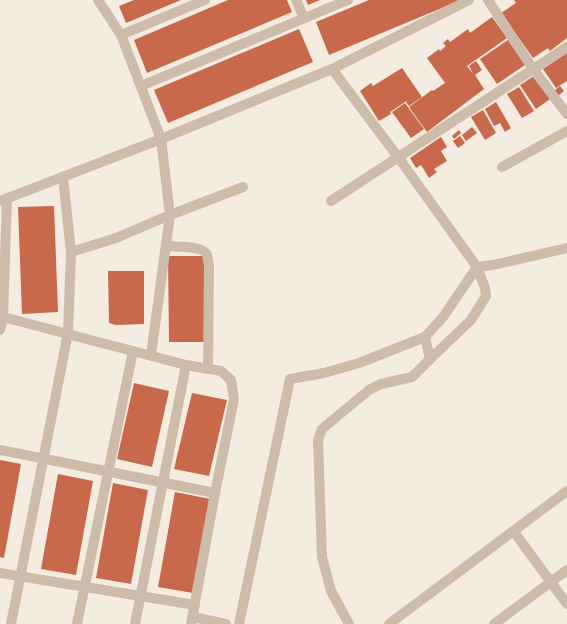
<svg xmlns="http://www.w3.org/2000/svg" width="567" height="624" font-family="Inter,sans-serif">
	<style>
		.building { fill: #c8694b }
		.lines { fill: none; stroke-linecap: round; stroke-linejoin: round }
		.minor { stroke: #cdbbac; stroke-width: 10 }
	</style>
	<rect width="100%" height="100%" fill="#f4ebe1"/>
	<g class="building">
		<polygon points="134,0 181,0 126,23 119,6"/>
		<polygon points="228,0 287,0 292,12 147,73 134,40"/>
		<polygon points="306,0 320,0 308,5"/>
		<polygon points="369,0 461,0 329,55 316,22"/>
		<polygon points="514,0 567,0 567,38 550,51 548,48 533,58 501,13 516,3"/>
		<polygon points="492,17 507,38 467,66 473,74 469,66 476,61 482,70 475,75 484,89 427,132 409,107 432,90 433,91 445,83 427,58 439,49 440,51 446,46 443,43 448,39 450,42 468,29 470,33"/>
		<polygon points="299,29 313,62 168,123 154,90"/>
		<polygon points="508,40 525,65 497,84 480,59"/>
		<polygon points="567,53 567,81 556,88 543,69"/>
		<polygon points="402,68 422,97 409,106 406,102 408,100 390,112 386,105 391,114 379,121 360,91 371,83 373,86"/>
		<polygon points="534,76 550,99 536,109 520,85"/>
		<polygon points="560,86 564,91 558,96 554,91"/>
		<polygon points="519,87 534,111 522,118 507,94"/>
		<polygon points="496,102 511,128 505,132 500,123 494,126 485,109"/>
		<polygon points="405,103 424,129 411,138 392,112"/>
		<polygon points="483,110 496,133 485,140 471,117"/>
		<polygon points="472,127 477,133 466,141 462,135"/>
		<polygon points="459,130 461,133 454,139 452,136"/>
		<polygon points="460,136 465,143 458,148 453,141"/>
		<polygon points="441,137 447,147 441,151 447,161 434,169 437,172 429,178 421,165 416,168 410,158"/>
		<polygon points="54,206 58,312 22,314 18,207"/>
		<polygon points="168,256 204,256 205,342 169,342"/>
		<polygon points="108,271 144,271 144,324 116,325 109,323"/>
		<polygon points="134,383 169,391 152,467 117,459"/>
		<polygon points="192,393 227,400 209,476 174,469"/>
		<polygon points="0,460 21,464 4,558 0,557"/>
		<polygon points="58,474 93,481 76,575 41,569"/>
		<polygon points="113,483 148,490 131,584 96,578"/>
		<polygon points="175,492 210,499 193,593 158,587"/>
	</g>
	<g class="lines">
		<g class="minor">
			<polyline points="98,0 121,35 161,139 170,215 151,355"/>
			<polyline points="296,0 304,18"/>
			<polyline points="488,0 533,69 567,114"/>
			<polyline points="121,35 205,0"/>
			<polyline points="332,69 398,157 477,267 493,265 567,248"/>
			<polyline points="141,86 348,0"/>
			<polyline points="502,167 567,131"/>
			<polyline points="0,201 161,139 332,69 469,0"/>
			<polyline points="331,201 567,47"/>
			<path d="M167,246C177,247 203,245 207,255C208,258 208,262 209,265L208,369"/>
			<polyline points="71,252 116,238 170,215 243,187"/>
			<polyline points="3,317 186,365 221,371 231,380 234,399 215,493 191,624"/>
			<polyline points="0,330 3,317 7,198"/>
			<polyline points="430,359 471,320 486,296 485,288 477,267"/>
			<polyline points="0,450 215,493"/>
			<polyline points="514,532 567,604"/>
			<polyline points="0,573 195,605"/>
			<polyline points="193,617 226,624"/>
			<polyline points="11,624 68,333 71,252 63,177"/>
			<polyline points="77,624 133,351"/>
			<polyline points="135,624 186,365"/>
			<polyline points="239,624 290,379 324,373 359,363 425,337 443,317 477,267"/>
			<polyline points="349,624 331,591 322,557 318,440 322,429 369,390 381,384 412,377 430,359 425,337"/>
			<polyline points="389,624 567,491"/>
			<polyline points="494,624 567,570"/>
		</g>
	</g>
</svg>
